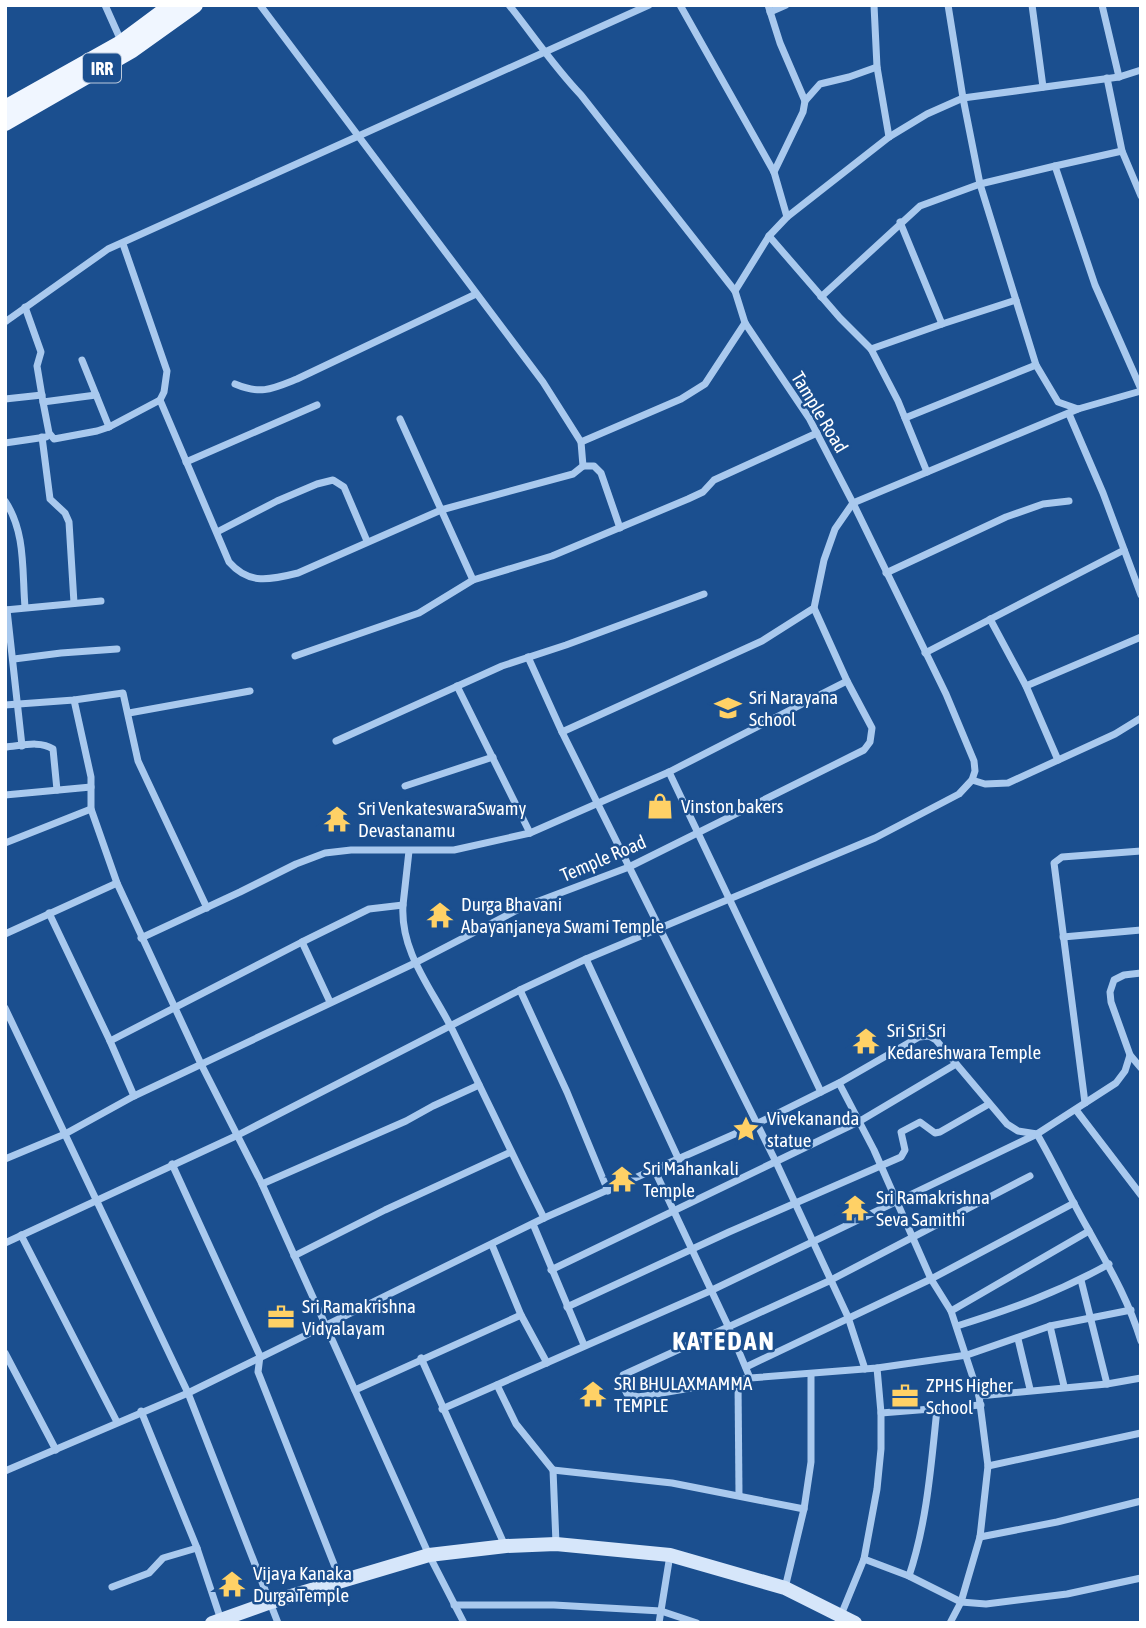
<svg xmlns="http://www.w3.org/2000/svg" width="1146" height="1628" font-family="'Asap Condensed',sans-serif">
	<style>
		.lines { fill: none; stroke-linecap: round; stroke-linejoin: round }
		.street { stroke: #a9c9ee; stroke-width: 7 }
		.secondary { stroke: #d6e6fa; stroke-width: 14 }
		.primary { stroke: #f0f6ff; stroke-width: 16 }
		.labels { text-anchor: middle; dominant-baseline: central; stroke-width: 5; stroke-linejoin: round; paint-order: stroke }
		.shield { fill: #1b4f8f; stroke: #bbcadd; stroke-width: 2 }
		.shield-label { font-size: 18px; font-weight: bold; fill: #fff }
		.street-label { font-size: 19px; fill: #fff; stroke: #1b4f8f }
		.poi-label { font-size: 19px; fill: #fff; stroke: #1b4f8f; text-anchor: start }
		.district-label { font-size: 26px; font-weight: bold; letter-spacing: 2px; fill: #fff; stroke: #1b4f8f }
	</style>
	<rect width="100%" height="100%" fill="#1b4f8f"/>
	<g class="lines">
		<g class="street">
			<polyline points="105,5 122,43"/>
			<polyline points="680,5 774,172 787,217"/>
			<polyline points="768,5 780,43 805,101 803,112 774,172"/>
			<polyline points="874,5 877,67 889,137"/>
			<polyline points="948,5 963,98 980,184 1036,365 1058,402 1078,409 1141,391"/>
			<polyline points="1032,5 1043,87"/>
			<polyline points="1102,5 1119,77"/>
			<polyline points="770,12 786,5"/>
			<polyline points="1107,78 1122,151 1141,196"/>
			<polyline points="805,101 820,84 849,77 877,67"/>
			<polyline points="1055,166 1122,151"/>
			<polyline points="900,222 942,324 1016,300"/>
			<polyline points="769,236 840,318 871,349 898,401 927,472"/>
			<polyline points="735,291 769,236 787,217 889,137 927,114 963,98 1119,77 1141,70"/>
			<polyline points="821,297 920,206 980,184 1055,166 1095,285 1141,389"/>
			<polyline points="25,307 41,352 37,366 43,402 49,433 54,439 97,431 109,427 82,360"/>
			<polyline points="5,322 108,249 649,5"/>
			<polyline points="871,349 942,324"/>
			<path d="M235,384C261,395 272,389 297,379L476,294"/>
			<polyline points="5,399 42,395"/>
			<path d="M160,400L229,562C249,585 270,580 298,573L441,510L573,474L583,466L581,442L543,382L260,5"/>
			<polyline points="43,402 96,395"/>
			<polyline points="1069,414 1103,493 1141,595"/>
			<polyline points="905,418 1036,365"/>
			<polyline points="400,419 473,580 552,556 688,499 703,492 714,480 817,433"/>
			<polyline points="109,427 160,400 164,392 167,371 123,244"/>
			<polyline points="42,437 50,499 65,513 69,522 74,603"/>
			<polyline points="581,442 681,399 705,384 745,323"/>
			<polyline points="5,443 46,437"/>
			<polyline points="186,462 317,405"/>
			<polyline points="583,466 594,466 601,473 620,528"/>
			<path d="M5,501C26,532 22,572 25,607"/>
			<polyline points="217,532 277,501 317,484 333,480 344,487 367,541"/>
			<polyline points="886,573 1006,517 1043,504 1069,501"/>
			<polyline points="5,610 101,601"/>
			<polyline points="7,610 22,746"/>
			<polyline points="990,619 1026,686 1058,760"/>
			<polyline points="925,653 1124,550"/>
			<polyline points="295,656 419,613 473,580"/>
			<polyline points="528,657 562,732"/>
			<polyline points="14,659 61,653 117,649"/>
			<polyline points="457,686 530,833"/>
			<polyline points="1026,686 1141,637"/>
			<polyline points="74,700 91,777 91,809 117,883 201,1064 262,1184 429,1555 464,1623"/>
			<polyline points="5,705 74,700 123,693 138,761 207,908"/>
			<polyline points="129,713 250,691"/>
			<polyline points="336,741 502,666 566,645 704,594"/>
			<path d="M5,747C20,746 40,740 53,749L57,790"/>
			<polyline points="669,772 821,1092"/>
			<polyline points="972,780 985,784 1008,783 1115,734 1141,718"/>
			<polyline points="405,786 493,757"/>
			<polyline points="5,795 91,787"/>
			<polyline points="5,843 91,809"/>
			<polyline points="403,905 409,851"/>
			<polyline points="49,913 110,1041"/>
			<polyline points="5,934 117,883"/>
			<polyline points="1063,937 1141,930"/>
			<polyline points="141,938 240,892 296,864 325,853 351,850 454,850 530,833 669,772 847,681"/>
			<path d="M302,942L369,909L403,905C400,952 432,989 452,1029C483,1092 513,1156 544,1218"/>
			<polyline points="586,959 679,1160"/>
			<polyline points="1141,973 1124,975 1114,980 1110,992 1111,1002 1130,1055 1141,1068"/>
			<polyline points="520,990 567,1092 608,1191"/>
			<polyline points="5,1008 188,1393 278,1623"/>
			<polyline points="839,1083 874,1150 931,1279 951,1311 979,1396 988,1466 980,1537 961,1602 950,1623"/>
			<polyline points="134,1096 110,1041 302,942 330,1002"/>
			<polyline points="1085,1103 1054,863 1062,857 1141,851"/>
			<polyline points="1076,1110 1141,1195"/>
			<polyline points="5,1159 65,1134 134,1096 415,963 523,907 629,867 864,750 870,742 872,728 847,681 814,608"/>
			<polyline points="172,1164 260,1356 258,1372 341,1582"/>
			<polyline points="654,1169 729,1328 750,1378"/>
			<polyline points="1030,1176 829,1281 623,1375 621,1381 627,1394 638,1397 750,1378 877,1368 967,1355 1050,1326 1131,1310"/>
			<polyline points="262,1184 406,1121 433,1106 479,1085"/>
			<polyline points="533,1224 584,1345"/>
			<polyline points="21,1235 117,1422"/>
			<path d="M5,1243L238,1135L520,990L586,959L875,838L959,794L972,780L975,771L974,761L946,694L853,503L809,418L745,323L735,291L581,95C554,67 533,35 509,5"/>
			<polyline points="492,1245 521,1315"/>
			<polyline points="294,1256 385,1210 511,1152"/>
			<polyline points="551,1270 860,1121 956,1064"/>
			<polyline points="1081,1280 1107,1384"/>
			<polyline points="567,1307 729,1232 901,1157 905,1150 901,1132 920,1122 935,1133 940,1132 989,1104"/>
			<polyline points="951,1311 1089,1231"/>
			<path d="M957,1326C1012,1309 1059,1292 1109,1264"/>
			<polyline points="1050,1326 1064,1386"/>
			<polyline points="1018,1339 1030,1389"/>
			<polyline points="5,1353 56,1450"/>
			<polyline points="421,1358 505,1546"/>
			<polyline points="746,1367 931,1279 1074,1203"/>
			<polyline points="865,1369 848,1317 776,1162 562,732 762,641 814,608 824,560 835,529 853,503 1078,409"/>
			<polyline points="738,1381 739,1495"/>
			<polyline points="497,1385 516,1424 553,1470 556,1543"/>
			<polyline points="355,1390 521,1315 547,1363"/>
			<polyline points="979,1396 1107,1384 1141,1378"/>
			<polyline points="442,1409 710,1291 1037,1134 1116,1083 1125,1071 1130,1055"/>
			<polyline points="141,1411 197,1548 221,1620"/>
			<polyline points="881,1413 981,1405"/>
			<polyline points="988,1466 1141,1433"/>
			<polyline points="553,1470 672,1483 804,1509"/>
			<path d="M5,1471L188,1393L544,1218L746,1129L839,1083L919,1037L929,1036L936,1040L1007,1124L1018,1131L1037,1134C1055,1165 1070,1198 1088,1229C1109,1267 1128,1299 1141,1341"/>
			<polyline points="980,1537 1057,1522 1141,1501"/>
			<polyline points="864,1559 909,1576 961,1602 986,1604 1067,1594 1141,1578"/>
			<path d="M909,1576C927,1522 931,1466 937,1409"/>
			<polyline points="112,1587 149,1573 163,1558 197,1548"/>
			<polyline points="785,1588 804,1509 811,1462 811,1374"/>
			<polyline points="454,1605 554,1605 661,1611 697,1623"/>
			<polyline points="841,1615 864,1559 877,1489 881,1449 881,1413 877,1368"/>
			<polyline points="659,1623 670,1555"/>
		</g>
		<polyline class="secondary" points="212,1623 271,1602 429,1555 506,1546 556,1544 670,1555 785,1588 855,1623"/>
		<g class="primary">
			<polyline points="5,108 121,43 172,5"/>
			<polyline points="5,123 132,50 195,5"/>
		</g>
	</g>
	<defs>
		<g id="school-bare" transform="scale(2.1)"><path d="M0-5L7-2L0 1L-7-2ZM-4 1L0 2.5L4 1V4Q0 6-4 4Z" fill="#ffd166" stroke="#1b4f8f" stroke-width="2.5" paint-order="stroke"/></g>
		<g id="shop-bare" transform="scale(2.1)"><path d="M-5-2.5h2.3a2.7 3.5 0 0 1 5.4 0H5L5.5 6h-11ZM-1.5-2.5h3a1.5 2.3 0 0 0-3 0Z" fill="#ffd166" stroke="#1b4f8f" stroke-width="2.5" paint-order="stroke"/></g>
		<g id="temple-bare" transform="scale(2.1)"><path d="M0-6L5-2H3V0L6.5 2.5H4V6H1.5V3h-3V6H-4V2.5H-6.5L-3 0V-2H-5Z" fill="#ffd166" stroke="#1b4f8f" stroke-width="2.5" paint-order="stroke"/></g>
		<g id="sight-bare" transform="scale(2.1)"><path d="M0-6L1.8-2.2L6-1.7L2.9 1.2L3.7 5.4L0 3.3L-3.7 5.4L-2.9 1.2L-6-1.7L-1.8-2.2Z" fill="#ffd166" stroke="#1b4f8f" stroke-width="2.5" paint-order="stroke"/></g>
		<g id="office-bare" transform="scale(2.1)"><path d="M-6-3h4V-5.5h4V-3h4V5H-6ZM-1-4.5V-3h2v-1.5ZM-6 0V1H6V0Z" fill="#ffd166" stroke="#1b4f8f" stroke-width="2.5" paint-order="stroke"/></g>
	</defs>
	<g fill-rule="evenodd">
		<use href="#school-bare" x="728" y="708"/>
		<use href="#shop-bare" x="660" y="806"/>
		<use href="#temple-bare" x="337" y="819"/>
		<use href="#temple-bare" x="440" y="915"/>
		<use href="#temple-bare" x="866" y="1041"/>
		<use href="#sight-bare" x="746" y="1129"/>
		<use href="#temple-bare" x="622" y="1179"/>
		<use href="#temple-bare" x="855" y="1208"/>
		<use href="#office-bare" x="281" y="1317"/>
		<use href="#temple-bare" x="593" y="1394"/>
		<use href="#office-bare" x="905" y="1396"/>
		<use href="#temple-bare" x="232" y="1584"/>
	</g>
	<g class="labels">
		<rect class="shield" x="83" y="53.5" width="38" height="29" rx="5"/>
		<g class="shield-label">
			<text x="102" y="68">IRR</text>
		</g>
		<g class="street-label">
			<text transform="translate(820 412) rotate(59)">Tample Road</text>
			<text transform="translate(603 858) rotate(-23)">Temple Road</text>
		</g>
		<g class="poi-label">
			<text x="749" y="697">Sri Narayana<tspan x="749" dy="22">School</tspan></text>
			<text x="681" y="806">Vinston bakers</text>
			<text x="358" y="808">Sri VenkateswaraSwamy<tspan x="358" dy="22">Devastanamu</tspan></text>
			<text x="461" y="904">Durga Bhavani<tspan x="461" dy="22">Abayanjaneya Swami Temple</tspan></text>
			<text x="887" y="1030">Sri Sri Sri<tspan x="887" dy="22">Kedareshwara Temple</tspan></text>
			<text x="767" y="1118">Vivekananda<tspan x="767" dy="22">statue</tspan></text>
			<text x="643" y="1168">Sri Mahankali<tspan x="643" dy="22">Temple</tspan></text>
			<text x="876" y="1197">Sri Ramakrishna<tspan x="876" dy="22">Seva Samithi</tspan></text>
			<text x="302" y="1306">Sri Ramakrishna<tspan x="302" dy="22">Vidyalayam</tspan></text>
			<text x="614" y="1383">SRI BHULAXMAMMA<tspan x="614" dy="22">TEMPLE</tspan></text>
			<text x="926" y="1385">ZPHS Higher<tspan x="926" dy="22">School</tspan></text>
			<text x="253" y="1573">Vijaya Kanaka<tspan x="253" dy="22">Durga Temple</tspan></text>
		</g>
		<g class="district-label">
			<text x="724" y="1341">KATEDAN</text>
		</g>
	</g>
	<rect width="1146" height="1628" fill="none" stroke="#ffffff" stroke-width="14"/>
</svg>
